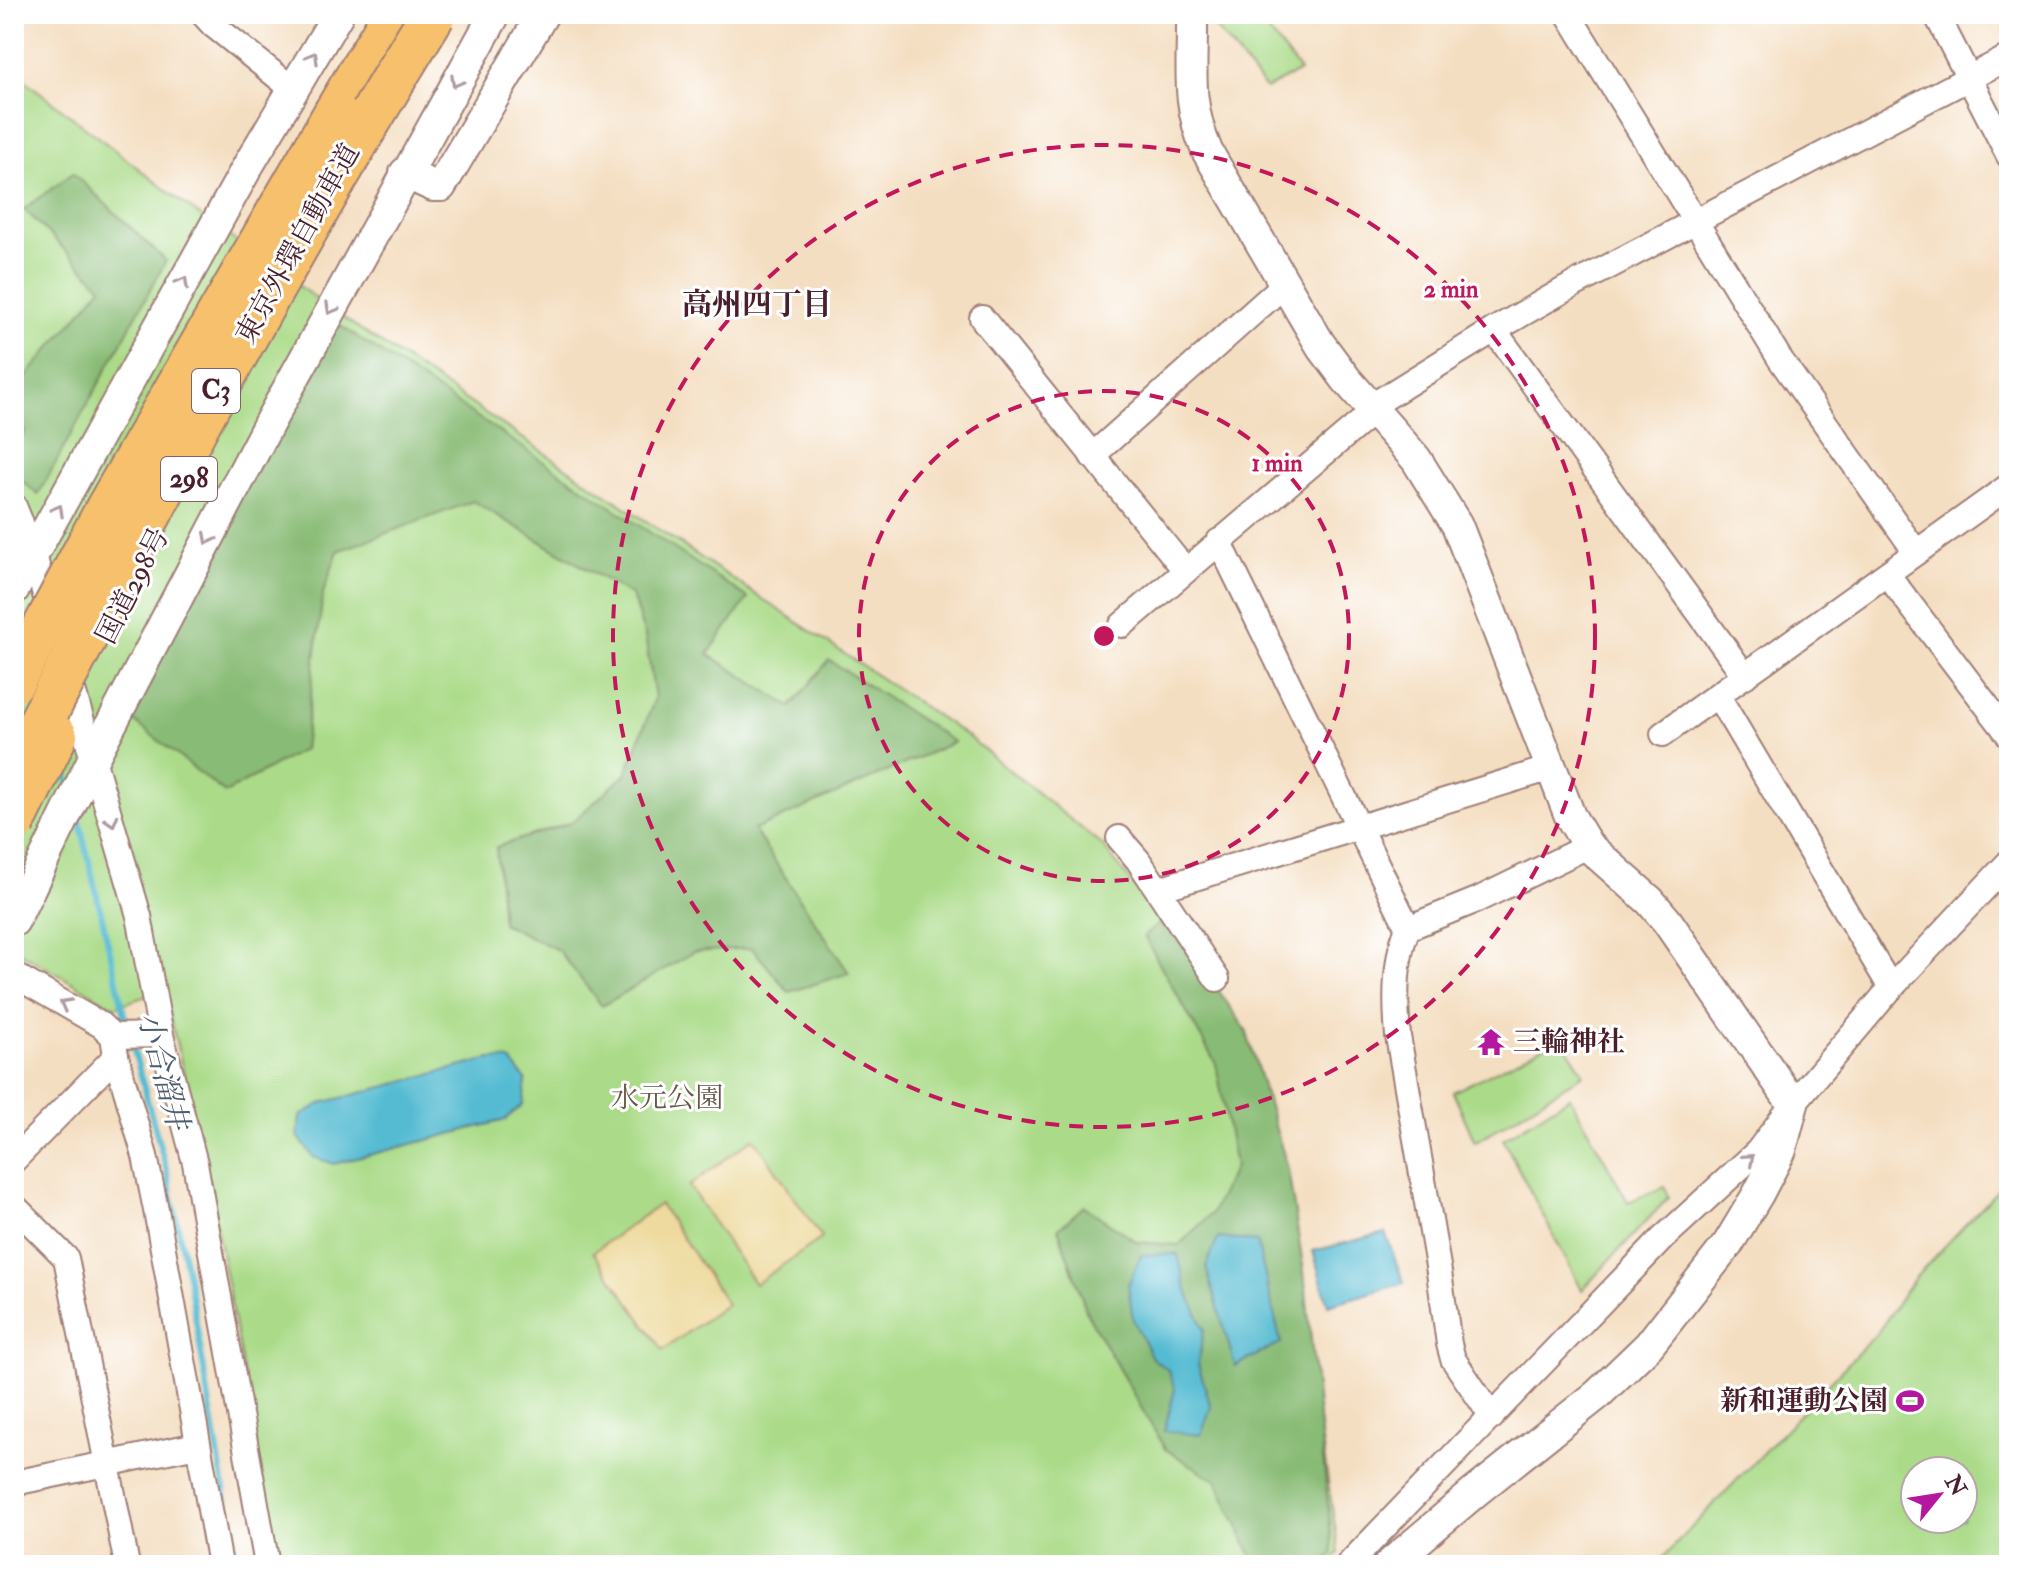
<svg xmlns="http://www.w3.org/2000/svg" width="2023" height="1579" font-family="'IM FELL Double Pica','Noto Serif JP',serif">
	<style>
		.green { fill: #abdb89; stroke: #7a7d5a; stroke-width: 2; fill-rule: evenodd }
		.forest { fill: #88bb75; stroke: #696d50; stroke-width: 2 }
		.sand { fill: #eeda9e; stroke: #9c7c64; stroke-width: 2 }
		.water { fill: #54bbd2; stroke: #4f6d7e; stroke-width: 2 }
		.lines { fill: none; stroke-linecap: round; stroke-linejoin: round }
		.stream { stroke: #54bbd2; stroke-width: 6 }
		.minor-casing { stroke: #9f7e76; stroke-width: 28 }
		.tertiary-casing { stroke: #9f7e76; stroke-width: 34 }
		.trunk-casing { stroke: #9f7e76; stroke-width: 44 }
		.minor { stroke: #fff; stroke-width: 24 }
		.tertiary { stroke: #fff; stroke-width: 30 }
		.trunk { stroke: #f7c06c; stroke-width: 40 }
		.trunk-bridge-casing { stroke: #9f7e76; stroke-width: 44; stroke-linecap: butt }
		.motorway-bridge-casing { stroke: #9f7e76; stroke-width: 48; stroke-linecap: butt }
		.trunk-bridge { stroke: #f7c06c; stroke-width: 40 }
		.motorway-bridge { stroke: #f7c06c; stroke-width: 44 }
		.oneway { stroke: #ae9aa0 }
		.ring { fill: none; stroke: #c2185b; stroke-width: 4; stroke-dasharray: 14 10 }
		.labels { text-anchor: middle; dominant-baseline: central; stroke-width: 6; stroke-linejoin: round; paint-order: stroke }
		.shield { fill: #fff; stroke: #80626b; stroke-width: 2 }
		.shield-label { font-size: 26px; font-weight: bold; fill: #4a1f2b }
		.street-label { font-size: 28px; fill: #4a1f2b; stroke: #fff }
		.poi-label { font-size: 28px; font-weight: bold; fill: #4a1f2b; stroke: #fff; text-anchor: start }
		.park-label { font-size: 28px; fill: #675747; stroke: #fff }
		.neighbourhood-label { font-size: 30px; font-weight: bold; fill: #4a1f2b; stroke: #fff }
		.water-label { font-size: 30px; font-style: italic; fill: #4e5d6e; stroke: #fff }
		.centre { fill: #c2185b; stroke: #fff; stroke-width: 4 }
		.ring-label { font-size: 24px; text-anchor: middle; font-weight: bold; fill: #c2185b; stroke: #fff; stroke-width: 6; stroke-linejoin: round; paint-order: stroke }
	</style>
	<rect width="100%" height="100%" fill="#fff"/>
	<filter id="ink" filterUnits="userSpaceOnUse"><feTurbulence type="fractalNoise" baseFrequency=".0125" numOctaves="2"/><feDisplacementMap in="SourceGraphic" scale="16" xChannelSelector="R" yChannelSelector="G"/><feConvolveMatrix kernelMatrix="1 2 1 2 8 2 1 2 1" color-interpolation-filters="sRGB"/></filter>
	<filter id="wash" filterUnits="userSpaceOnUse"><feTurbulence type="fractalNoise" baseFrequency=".006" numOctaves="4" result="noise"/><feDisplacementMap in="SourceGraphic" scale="32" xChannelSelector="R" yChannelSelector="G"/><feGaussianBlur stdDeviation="1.8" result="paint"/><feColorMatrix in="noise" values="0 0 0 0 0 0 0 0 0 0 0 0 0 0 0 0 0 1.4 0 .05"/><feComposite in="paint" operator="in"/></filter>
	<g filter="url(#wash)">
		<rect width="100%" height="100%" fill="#f4dec1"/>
		<g class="green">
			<polygon points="1215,14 1255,14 1300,71 1266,89 1210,22"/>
			<path d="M14,72L192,210L358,328L967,736L1102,845L1189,956L1309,1356L1339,1553L1327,1565H278C242,1373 213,1179 163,990L115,1007L14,949Z"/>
			<polygon points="1561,1038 1584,1074 1475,1142 1453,1092"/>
			<polygon points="1570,1097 1628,1202 1665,1187 1669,1197 1582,1290 1503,1139"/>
			<path d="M2009,1178V1565H1656L1878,1332L1914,1279ZM1963,1471V1519H1915V1471Z"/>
		</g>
		<g class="forest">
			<polygon points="73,173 166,261 38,495 14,473 14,448 25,432 14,415 14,391 102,287 24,209"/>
			<polygon points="332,320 748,598 708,654 791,707 829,660 954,742 754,830 849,973 789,992 752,948 694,952 602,1006 558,950 502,923 496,847 572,822 626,774 655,698 645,636 632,596 473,501 338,551 323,593 304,749 225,793 125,714"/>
			<polygon points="1167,917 1246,1030 1288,1169 1304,1272 1333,1553 1322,1565 1256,1565 1217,1481 1165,1449 1088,1315 1058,1229 1084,1206 1137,1242 1179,1245 1212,1213 1235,1166 1216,1064 1144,936"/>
		</g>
		<g class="sand">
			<polygon points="754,1138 822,1238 755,1284 689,1186"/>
			<polygon points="660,1204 727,1304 663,1350 593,1252"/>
		</g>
		<g class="water">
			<polygon points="490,1059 510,1060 526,1080 523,1104 505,1120 334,1164 313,1157 298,1136 300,1116 322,1103"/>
			<polygon points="1385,1233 1404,1283 1328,1305 1313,1251"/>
			<polygon points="1218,1238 1257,1242 1281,1343 1235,1366 1206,1267"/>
			<polygon points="1178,1254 1185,1286 1204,1329 1198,1364 1211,1407 1201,1435 1164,1431 1175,1389 1168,1370 1152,1358 1133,1320 1128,1285 1141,1255"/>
		</g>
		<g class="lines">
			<g class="stream">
				<polyline points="14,596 25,627"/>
				<polyline points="63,761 69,784"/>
				<polyline points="78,814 128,1029"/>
				<polyline points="131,1040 166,1168 190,1287 237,1565"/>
			</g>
		</g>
	</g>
	<g filter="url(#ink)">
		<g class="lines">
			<g class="minor-casing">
				<g id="minor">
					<polyline points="203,14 213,25 294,90"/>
					<polyline points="1568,14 1780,359 1916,552"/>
					<polyline points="1936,14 2009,156"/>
					<polyline points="982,318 1185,570"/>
					<polyline points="1494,330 1745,676"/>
					<polyline points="1370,407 1494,330 1564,290 2009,57"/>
					<polyline points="1092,456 1285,284"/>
					<polyline points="14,506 34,555 51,616"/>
					<polyline points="1219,541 1408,928"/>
					<polyline points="1887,574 2009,735"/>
					<polyline points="1122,625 1374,411"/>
					<polyline points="67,670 139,916 161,1035 195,1163 267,1565"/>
					<polyline points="1718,696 1891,988"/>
					<polyline points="1663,734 2009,486"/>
					<polyline points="1119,838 1138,860 1217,979"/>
					<polyline points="1159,889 1551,768"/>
					<polyline points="14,975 101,1025 113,1036 116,1056 145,1156 156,1210 220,1565"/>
					<polyline points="113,1036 161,1035"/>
					<polyline points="14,1160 116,1056"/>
					<polyline points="14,1206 66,1258 127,1565"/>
					<path d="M1492,1417L1453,1359L1449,1344L1439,1272L1398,1036C1395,1002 1394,959 1408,928L1477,900L1588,846"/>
					<polyline points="14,1483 197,1445"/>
					<polyline points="1348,1565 1662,1239 1758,1151 1793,1104 1891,988 2009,862"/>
				</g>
			</g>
			<g class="tertiary-casing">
				<g id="tertiary">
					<path d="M1192,14C1193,67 1185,100 1207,151L1320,344L1346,379L1416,459L1457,525L1570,816L1588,846L1650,901L1667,921L1793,1104L1781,1150L1758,1194L1728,1244L1649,1345L1597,1395L1475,1492L1389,1565"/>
					<polyline points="405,173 433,186 441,186 543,14"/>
					<polyline points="14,589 249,164 338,14"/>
					<polyline points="14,921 93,759 269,423 495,14"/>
				</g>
			</g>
			<g class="trunk-casing">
				<polyline id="trunk" points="335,111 393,14"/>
			</g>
			<use href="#minor" class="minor"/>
			<use href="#tertiary" class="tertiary"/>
			<use href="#trunk" class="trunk"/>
			<g class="trunk-bridge-casing">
				<g id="trunk-bridge">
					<polyline points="14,682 106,508 335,111"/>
					<polyline points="14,824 57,736"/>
				</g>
			</g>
			<g class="motorway-bridge-casing">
				<path id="motorway-bridge" d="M14,775C145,517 281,261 433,14"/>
			</g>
			<use href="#trunk-bridge" class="trunk-bridge"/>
			<use href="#motorway-bridge" class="motorway-bridge"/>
		</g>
		<defs><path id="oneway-chevron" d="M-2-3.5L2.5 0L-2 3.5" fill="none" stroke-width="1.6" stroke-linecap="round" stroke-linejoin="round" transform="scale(2)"/></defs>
		<g class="oneway">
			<use href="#oneway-chevron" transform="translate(313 57) rotate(-60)"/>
			<use href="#oneway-chevron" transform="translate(456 82) rotate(119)"/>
			<use href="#oneway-chevron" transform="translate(183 282) rotate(-61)"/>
			<use href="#oneway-chevron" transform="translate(331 309) rotate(119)"/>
			<use href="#oneway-chevron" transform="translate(58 510) rotate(-61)"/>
			<use href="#oneway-chevron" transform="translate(209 539) rotate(117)"/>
			<use href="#oneway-chevron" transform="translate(112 821) rotate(74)"/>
			<use href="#oneway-chevron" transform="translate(65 1004) rotate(-151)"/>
			<use href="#oneway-chevron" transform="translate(1749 1159) rotate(-41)"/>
		</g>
	</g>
	<g class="ring">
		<circle cx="1104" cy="636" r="245"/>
		<circle cx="1104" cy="636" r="491"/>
	</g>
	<defs>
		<g id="temple-bare" transform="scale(2.16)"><path d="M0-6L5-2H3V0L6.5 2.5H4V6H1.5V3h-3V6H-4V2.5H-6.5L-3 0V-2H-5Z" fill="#b5179e" stroke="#fff" stroke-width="2.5" paint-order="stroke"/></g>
		<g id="stadium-bare" transform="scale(2.16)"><path d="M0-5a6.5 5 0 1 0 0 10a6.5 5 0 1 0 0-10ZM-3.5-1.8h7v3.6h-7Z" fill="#b5179e" stroke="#fff" stroke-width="2.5" paint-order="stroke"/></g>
	</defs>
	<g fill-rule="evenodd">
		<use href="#temple-bare" x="1491" y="1042"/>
		<use href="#stadium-bare" x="1910" y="1401"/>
	</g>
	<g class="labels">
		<g class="shield">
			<rect x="192" y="369" width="48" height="44" rx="6"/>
			<rect x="161" y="457" width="56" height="44" rx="6"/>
		</g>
		<g class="shield-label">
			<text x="216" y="391">C3</text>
			<text x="189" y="479">298</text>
		</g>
		<g class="street-label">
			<text transform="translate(298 244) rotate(-61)">東京外環自動車道</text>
			<text transform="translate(133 586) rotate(-63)">国道298号</text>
		</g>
		<g class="poi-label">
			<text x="1513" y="1042">三輪神社</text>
			<text x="1888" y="1401" text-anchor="end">新和運動公園</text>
		</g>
		<g class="park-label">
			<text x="667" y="1098">水元公園</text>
		</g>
		<g class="neighbourhood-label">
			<text x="757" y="304">高州四丁目</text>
		</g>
		<g class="water-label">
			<text transform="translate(163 1071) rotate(75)">小合溜井</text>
		</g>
	</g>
	<circle cx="1104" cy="636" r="12" class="centre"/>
	<g class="ring-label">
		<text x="1451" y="297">2 min</text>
		<text x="1277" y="471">1 min</text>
	</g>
	<rect width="2023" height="1579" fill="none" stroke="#fff" stroke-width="48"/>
	<g transform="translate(1939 1495) rotate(60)"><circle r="38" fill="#ffffff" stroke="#b7a5aa" stroke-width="2"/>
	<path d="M0-6L14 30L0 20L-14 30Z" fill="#b5179e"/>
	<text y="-12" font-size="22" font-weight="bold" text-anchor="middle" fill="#4a1f2b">N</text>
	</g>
</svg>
